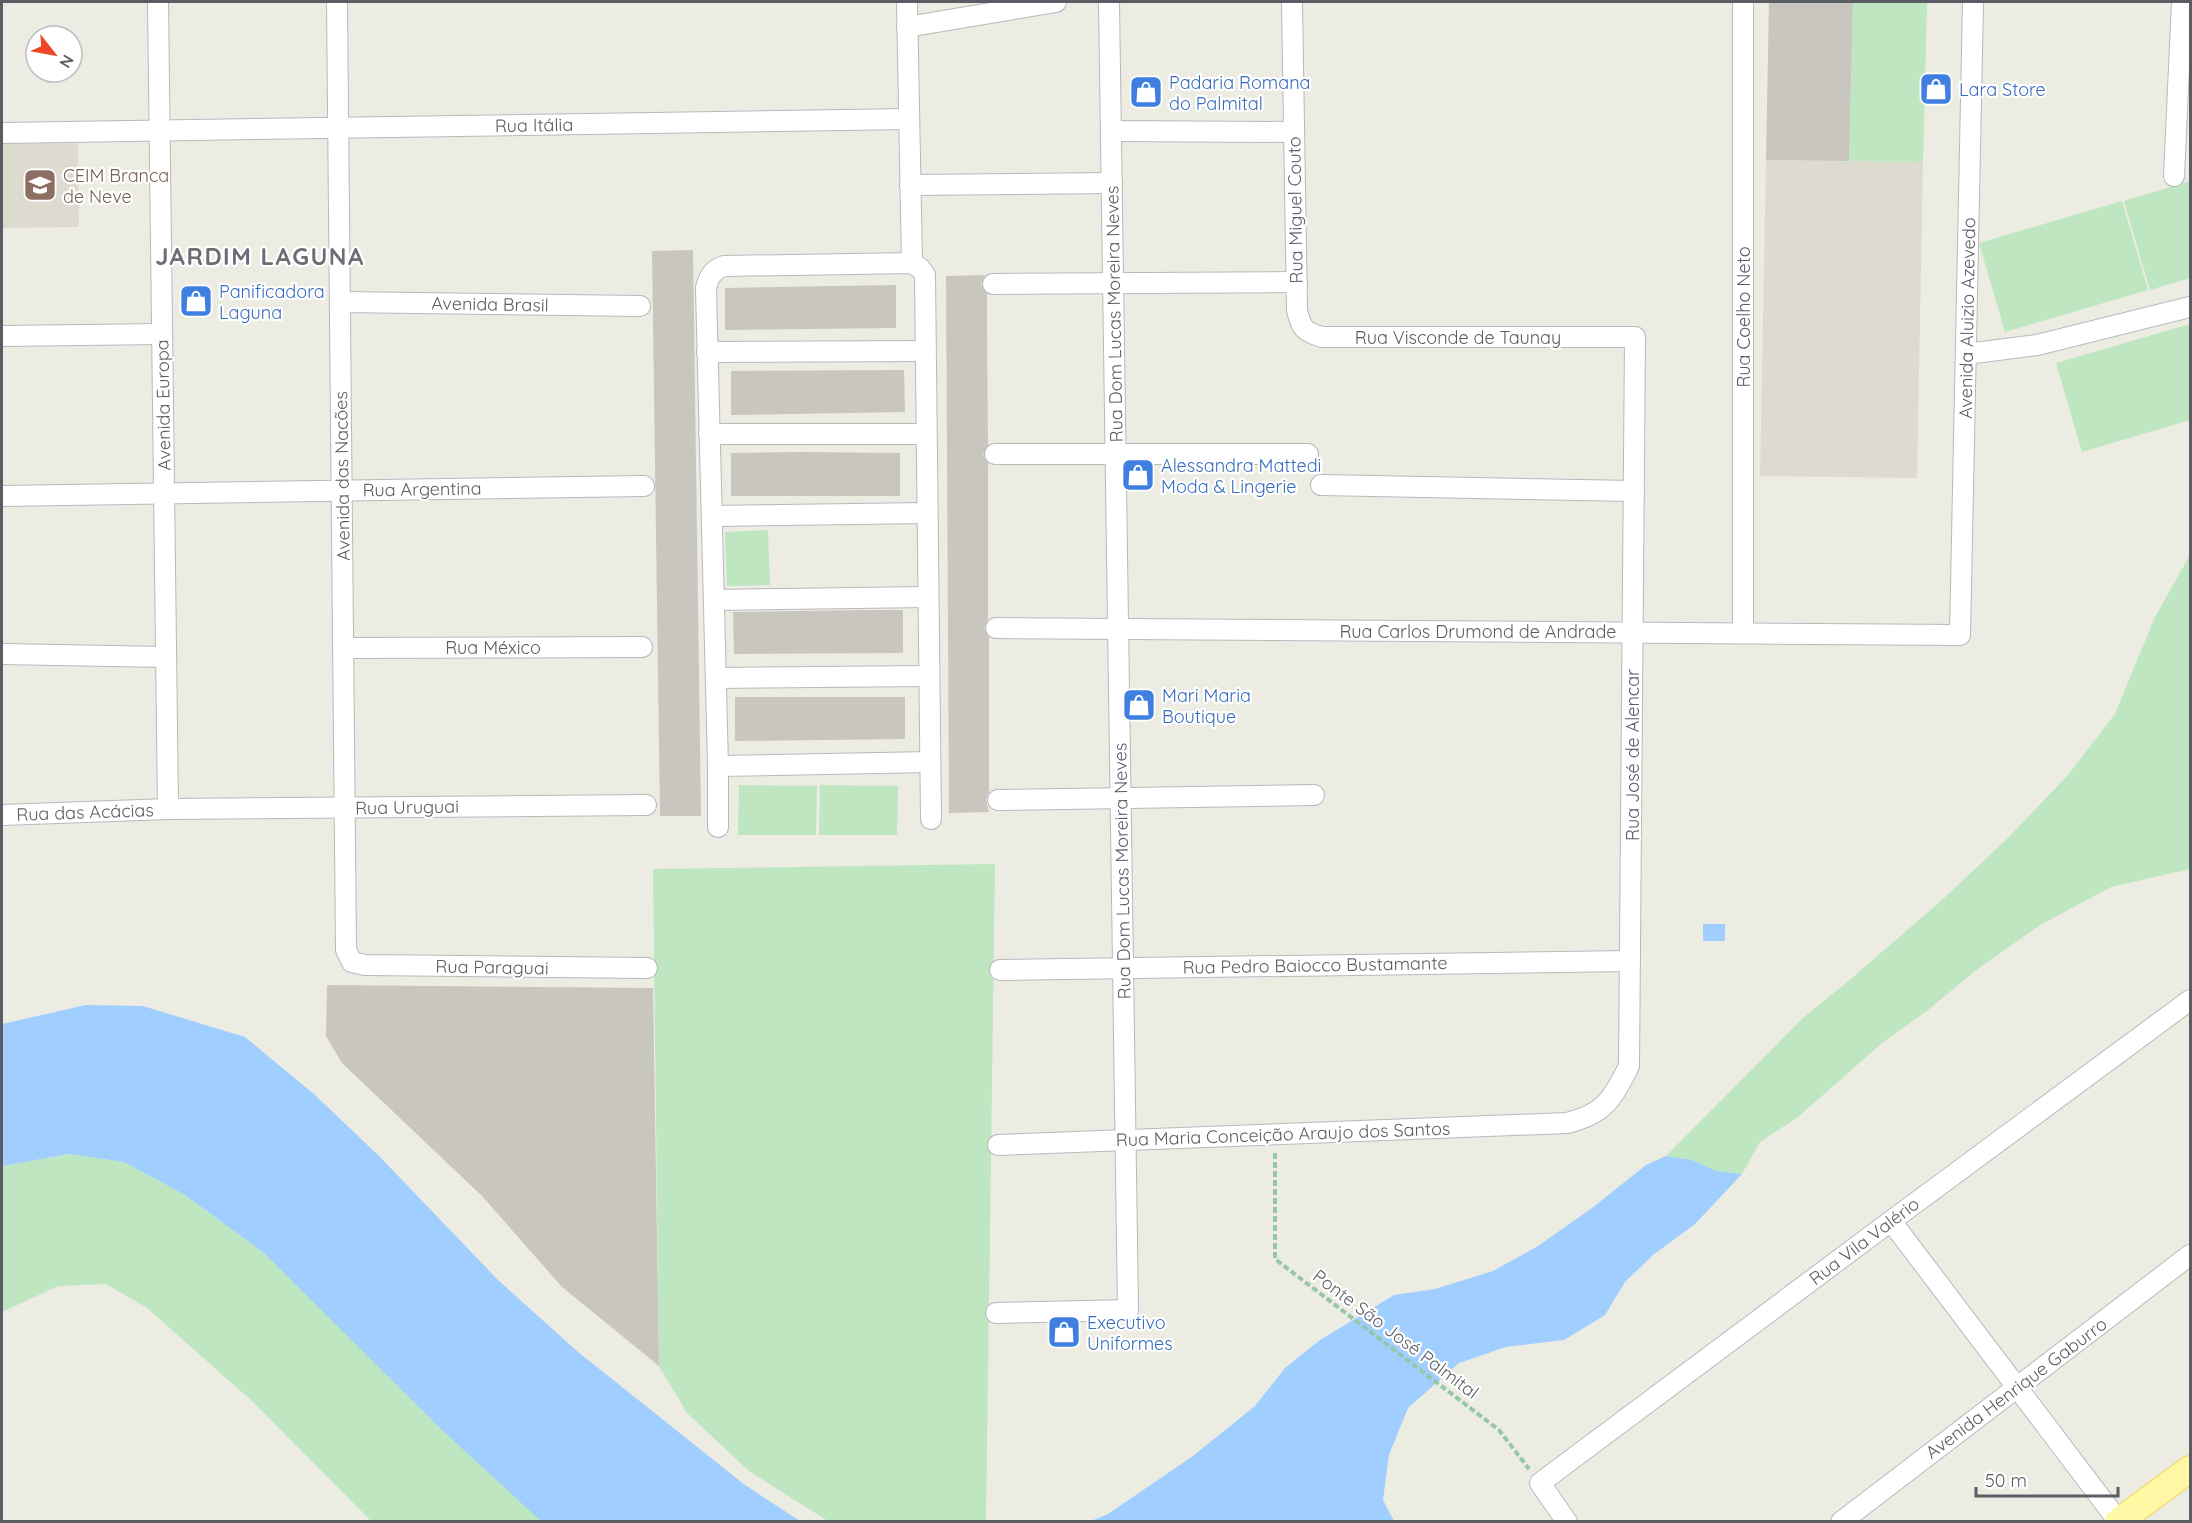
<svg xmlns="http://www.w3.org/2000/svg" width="2192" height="1523" font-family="Quicksand,sans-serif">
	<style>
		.education { fill: #dddbd0 }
		.green { fill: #bde6c1 }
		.water { fill: #a0ceff }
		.building { fill: #c8c6bf }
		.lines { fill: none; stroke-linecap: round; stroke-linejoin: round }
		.minor-casing { stroke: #b7b9bf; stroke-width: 22 }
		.major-casing { stroke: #f4d454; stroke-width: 28 }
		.path { stroke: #96c7a8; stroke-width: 4; stroke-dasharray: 6 3; stroke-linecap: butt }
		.minor { stroke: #fff; stroke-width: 20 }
		.major { stroke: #fff8a5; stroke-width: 26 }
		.labels { text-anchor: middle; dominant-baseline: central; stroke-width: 4.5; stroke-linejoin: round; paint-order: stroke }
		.shop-label { font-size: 18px; fill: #366cbe; stroke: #fff; text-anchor: start }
		.street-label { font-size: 18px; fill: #5a5d63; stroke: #fff }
		.education-label { font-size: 18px; fill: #785e54; stroke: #fff; text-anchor: start }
		.district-label { font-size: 24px; font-weight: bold; letter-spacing: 1.5px; fill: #6b6f75; stroke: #fff }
	</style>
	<rect width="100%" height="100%" fill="#edece2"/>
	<g class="education">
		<polygon points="78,143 79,227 2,228 2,144"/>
		<polygon points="1766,160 1923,162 1917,478 1760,476"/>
	</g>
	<g class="green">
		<polygon points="1853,2 1927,2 1923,162 1849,161"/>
		<polygon points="2190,181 2190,278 2150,290 2124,201"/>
		<polygon points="2122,201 2148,290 2005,332 1979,243"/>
		<polygon points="2190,324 2190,420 2082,452 2056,363"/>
		<polygon points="768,530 770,585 727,586 725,532"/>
		<polygon points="2190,555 2190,869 2111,887 2040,925 1975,971 1928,1010 1882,1043 1798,1117 1760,1142 1742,1174 1716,1171 1692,1160 1666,1156 1804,1017 1846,983 1942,900 2009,837 2068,775 2115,714 2155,617"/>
		<polygon points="739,785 817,786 816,835 738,835"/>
		<polygon points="820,785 898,786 897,835 819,835"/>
		<polygon points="995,864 986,1521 828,1521 749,1471 687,1413 659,1366 653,869"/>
		<polygon points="69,1154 124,1162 185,1195 264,1253 542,1521 371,1521 252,1401 147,1308 106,1284 58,1286 2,1312 2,1166"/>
	</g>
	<g class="water">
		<rect x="1703" y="924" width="22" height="17"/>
		<polygon points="86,1005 143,1006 245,1037 315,1095 380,1157 498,1280 578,1352 745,1485 800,1521 541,1521 443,1431 264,1253 185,1195 124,1162 69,1154 2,1166 2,1024"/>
		<polygon points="1666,1156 1692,1160 1716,1171 1742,1174 1695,1224 1653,1255 1625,1282 1605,1315 1564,1340 1506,1347 1459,1363 1408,1408 1389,1455 1383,1500 1394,1521 1091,1521 1108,1514 1193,1456 1255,1406 1285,1368 1320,1340 1394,1295 1435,1289 1493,1271 1538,1246 1592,1208 1646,1165"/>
	</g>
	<g class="building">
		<polygon points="1769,2 1853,2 1849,161 1766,160"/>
		<polygon points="693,250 701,816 660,816 652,251"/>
		<polygon points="985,275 981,285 987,294 987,326 988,445 983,455 988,463 988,619 984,628 989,637 989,792 986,800 989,812 949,813 946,276"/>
		<polygon points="896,285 896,328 725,330 725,288"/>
		<polygon points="904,370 905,412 731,415 731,371"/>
		<polygon points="802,452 900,453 900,496 731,496 731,453"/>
		<polygon points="862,610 903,610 903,653 734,654 733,612"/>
		<polygon points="735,697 905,697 905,739 735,741"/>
		<polygon points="327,985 653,988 659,1366 562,1287 482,1196 342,1063 326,1036"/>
	</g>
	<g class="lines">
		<g class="minor-casing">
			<g id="minor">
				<polyline points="158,2 168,809"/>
				<polyline points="337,2 346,950 352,962 365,965 647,968"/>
				<polyline points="907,2 912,263"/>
				<polyline points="1743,2 1743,633"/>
				<polyline points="907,27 1056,2"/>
				<polyline points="1111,131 1294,132"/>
				<polyline points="2,133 909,119"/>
				<polyline points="2174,176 2182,2"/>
				<polyline points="910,185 1112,183"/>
				<polyline points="993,284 1297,282"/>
				<polyline points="340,302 640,306"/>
				<polyline points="2,336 162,334"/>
				<polyline points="707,352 925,351"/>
				<polyline points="1966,354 2037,345 2190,307"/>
				<polyline points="709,434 926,434"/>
				<polyline points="995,454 1308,454"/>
				<polyline points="1321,485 1634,491"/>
				<polyline points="2,496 644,486"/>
				<polyline points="712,516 927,513"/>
				<polyline points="714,600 928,597"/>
				<polyline points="996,628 1960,635 1973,2"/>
				<polyline points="343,648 642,647"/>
				<polyline points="2,654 166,657"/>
				<polyline points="716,678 929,676"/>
				<polyline points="718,766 930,762"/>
				<polyline points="998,800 1314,795"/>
				<polyline points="2,815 168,809 646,805"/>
				<path d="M718,827V766L706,288C709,276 713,270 724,266L912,263L920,268L925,275L931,819"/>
				<polyline points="1000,970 1630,961"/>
				<path d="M998,1145L1567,1123C1605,1114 1612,1099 1629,1066L1635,337H1322C1304,332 1301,328 1297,310L1292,2"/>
				<polyline points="1891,1221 2119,1522"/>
				<polyline points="996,1313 1128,1310 1109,2"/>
				<polyline points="1567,1522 1540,1483 1891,1221 2190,1000"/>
				<polyline points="1841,1522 2190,1255"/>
			</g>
		</g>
		<g class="major-casing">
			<polyline id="major" points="2118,1522 2190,1469"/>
		</g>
		<polyline class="path" points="1275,1153 1275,1259 1499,1430 1529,1469"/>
		<use href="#minor" class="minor"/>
		<use href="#major" class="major"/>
	</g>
	<defs>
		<g id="shop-square" transform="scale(1.725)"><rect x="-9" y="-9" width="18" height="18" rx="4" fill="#3f7fe0" stroke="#fff"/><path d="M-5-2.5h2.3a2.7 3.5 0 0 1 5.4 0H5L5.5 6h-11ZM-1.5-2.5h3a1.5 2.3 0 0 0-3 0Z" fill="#fff"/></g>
		<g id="school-square" transform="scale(1.725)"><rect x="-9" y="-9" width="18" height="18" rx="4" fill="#8d6e63" stroke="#fff"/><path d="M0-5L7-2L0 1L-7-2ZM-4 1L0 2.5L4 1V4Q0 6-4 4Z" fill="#fff"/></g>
	</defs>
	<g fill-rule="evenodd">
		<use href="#shop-square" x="1936" y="89"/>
		<use href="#shop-square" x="1146" y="92"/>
		<use href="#school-square" x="40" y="185"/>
		<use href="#shop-square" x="196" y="301"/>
		<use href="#shop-square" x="1138" y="475"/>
		<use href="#shop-square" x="1139" y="705"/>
		<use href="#shop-square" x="1064" y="1332"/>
	</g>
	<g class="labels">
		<g class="shop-label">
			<text x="1169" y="82">Padaria Romana<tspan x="1169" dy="21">do Palmital</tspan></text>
			<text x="1959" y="89">Lara Store</text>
			<text x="219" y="291">Panificadora<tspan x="219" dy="21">Laguna</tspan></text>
			<text x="1161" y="465">Alessandra Mattedi<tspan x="1161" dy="21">Moda &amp; Lingerie</tspan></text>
			<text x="1162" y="695">Mari Maria<tspan x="1162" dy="21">Boutique</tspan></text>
			<text x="1087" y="1322">Executivo<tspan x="1087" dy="21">Uniformes</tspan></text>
		</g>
		<g class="street-label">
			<text transform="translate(534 125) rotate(-1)">Rua Itália</text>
			<text transform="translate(1295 210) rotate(-91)">Rua Miguel Couto</text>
			<text transform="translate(490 304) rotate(1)">Avenida Brasil</text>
			<text transform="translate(1114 314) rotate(-91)">Rua Dom Lucas Moreira Neves</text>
			<text transform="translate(1743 317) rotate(-90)">Rua Coelho Neto</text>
			<text transform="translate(1967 318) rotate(-89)">Avenida Aluizio Azevedo</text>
			<text x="1458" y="337">Rua Visconde de Taunay</text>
			<text transform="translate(163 405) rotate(-91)">Avenida Europa</text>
			<text transform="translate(342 476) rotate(-91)">Avenida das Nacões</text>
			<text transform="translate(422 489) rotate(-1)">Rua Argentina</text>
			<text x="1478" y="631">Rua Carlos Drumond de Andrade</text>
			<text x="493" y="647">Rua México</text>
			<text transform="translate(1632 755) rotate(-90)">Rua José de Alencar</text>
			<text transform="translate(407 807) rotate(-1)">Rua Uruguai</text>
			<text transform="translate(85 812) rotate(-2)">Rua das Acácias</text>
			<text transform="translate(1122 871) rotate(-91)">Rua Dom Lucas Moreira Neves</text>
			<text transform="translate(1315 965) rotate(-1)">Rua Pedro Baiocco Bustamante</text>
			<text transform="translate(492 967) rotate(1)">Rua Paraguai</text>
			<text transform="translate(1283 1134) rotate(-2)">Rua Maria Conceição Araujo dos Santos</text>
			<text transform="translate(1864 1241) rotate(-37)">Rua Vila Valério</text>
			<text transform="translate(1396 1334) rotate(37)">Ponte São José Palmital</text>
			<text transform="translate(2016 1388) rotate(-37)">Avenida Henrique Gaburro</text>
		</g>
		<g class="education-label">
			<text x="63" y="175">CEIM Branca<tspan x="63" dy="21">de Neve</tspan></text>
		</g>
		<g class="district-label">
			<text x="260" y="256">JARDIM LAGUNA</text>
		</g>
	</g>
	<rect width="2192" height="1523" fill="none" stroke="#5a5d63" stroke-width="6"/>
	<g transform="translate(54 54) rotate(121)"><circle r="28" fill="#ffffff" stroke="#bdbec1" stroke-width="1.5"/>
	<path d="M0-4.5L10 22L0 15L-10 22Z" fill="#ed4829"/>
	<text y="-9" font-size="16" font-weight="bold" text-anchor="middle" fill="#5a5d63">N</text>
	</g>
	<path d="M1976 1487v9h142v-9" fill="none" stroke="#5a5d63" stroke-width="3"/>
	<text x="1985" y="1487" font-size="18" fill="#5a5d63" stroke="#ffffff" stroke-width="4.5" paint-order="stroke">50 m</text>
</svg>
